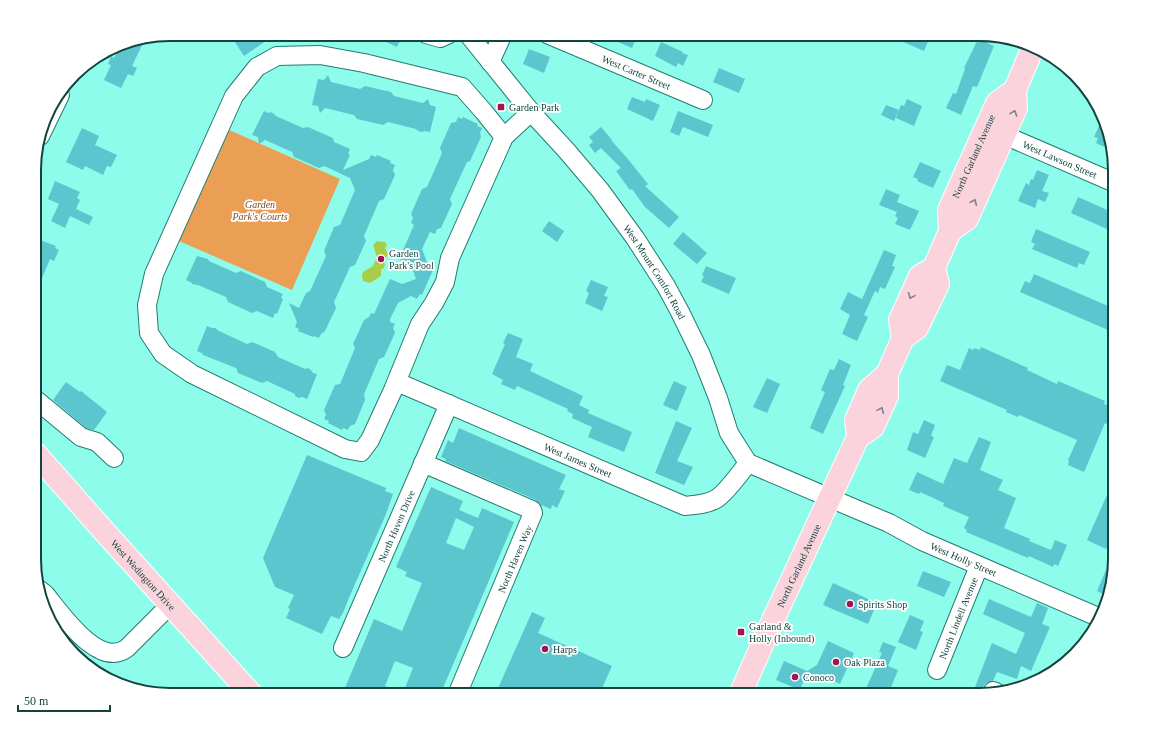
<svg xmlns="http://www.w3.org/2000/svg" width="1149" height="729" font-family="Georgia,serif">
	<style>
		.green { fill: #eb9f55 }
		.water { fill: #a9cd46 }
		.building { fill: #5cc6cf; fill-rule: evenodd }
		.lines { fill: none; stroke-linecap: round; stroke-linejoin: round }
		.minor-casing { stroke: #227c71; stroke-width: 20 }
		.major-casing { stroke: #fff; stroke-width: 24 }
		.minor { stroke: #fff; stroke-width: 18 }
		.major { stroke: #fbd3dd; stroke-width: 22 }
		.oneway { stroke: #7b8486 }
		.poi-dot { fill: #a41251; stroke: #fff; stroke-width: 1.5 }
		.labels { text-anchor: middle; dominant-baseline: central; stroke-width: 3.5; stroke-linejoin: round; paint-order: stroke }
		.street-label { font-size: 10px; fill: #13443e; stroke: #fff }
		.poi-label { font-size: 10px; fill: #13443e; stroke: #fff; text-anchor: start }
		.park-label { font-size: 10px; font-style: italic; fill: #754c25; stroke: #fff }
		.rim { fill: none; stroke: #13443e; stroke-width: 2 }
	</style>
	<rect width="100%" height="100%" fill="#8dfceb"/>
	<polygon class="green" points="227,129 340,179 292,290 179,241"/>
	<polygon class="water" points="377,241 385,242 387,245 385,248 388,254 384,262 385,265 383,269 381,269 381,276 370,283 363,281 362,276 363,272 373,266 377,257 373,245"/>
	<g class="building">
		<polygon points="241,34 276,34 244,56 233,39"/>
		<polygon points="368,34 403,34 397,47"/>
		<polygon points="599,34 638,34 632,48"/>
		<polygon points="885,34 922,34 930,37 924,51"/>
		<polygon points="145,39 132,66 137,68 133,76 128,74 121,88 104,80 111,65 108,64 111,56 114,58 121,44"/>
		<polygon points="978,39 994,46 977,87 973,86 961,115 946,108 953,93 956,94 965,69 964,68"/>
		<polygon points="661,42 683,52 682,53 688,55 683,66 678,63 676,67 655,56"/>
		<polygon points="529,49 550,57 544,73 523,64"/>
		<polygon points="719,68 745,79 739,93 713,82"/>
		<polygon points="328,75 331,82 360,89 365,86 391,92 394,96 423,103 428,99 430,105 436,107 430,132 424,131 422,132 418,131 416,129 388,122 383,125 357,119 354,115 325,108 320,113 318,106 312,105 318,79 324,80"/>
		<polygon points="632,97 645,102 646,99 660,105 653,121 627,109"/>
		<polygon points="907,99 922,106 914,126 896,118 901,105 904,106"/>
		<polygon points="886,105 899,110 894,121 881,115"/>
		<polygon points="264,111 268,113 271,112 274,114 276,116 303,128 308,127 333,138 334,142 350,149 348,154 350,155 343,170 369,159 371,155 376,157 377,155 391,161 390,163 395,165 393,170 395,175 384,199 379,201 364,236 366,241 355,265 350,267 334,302 336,308 325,331 321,334 319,338 314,336 313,337 298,331 299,329 295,327 297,322 289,303 299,308 306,293 310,291 326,256 324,251 334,227 340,225 355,190 350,178 324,166 319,168 294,157 292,152 265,140 259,144 258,137 252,135"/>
		<polygon points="678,111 713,125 708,137 683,127 679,136 670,132"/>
		<polygon points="458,117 462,119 463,117 478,124 477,126 482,128 480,133 481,137 470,161 467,162 450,199 452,204 441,228 437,229 435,234 430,232 422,249 427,262 432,265 430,269 433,270 422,295 420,294 417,299 411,296 398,303 390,319 390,322 395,324 393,328 395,333 384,357 379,359 371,378 364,394 365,400 355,424 350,426 348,430 343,428 342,430 328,423 329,421 324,419 326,415 324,410 335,385 340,384 348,365 355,348 353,344 364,320 369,317 371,313 374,314 390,279 402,284 416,279 411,265 399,259 414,225 411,223 413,218 411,214 422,189 427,187 435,169 442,153 440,148 451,123 456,122"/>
		<polygon points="1102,119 1106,132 1111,150 1096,143 1098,138 1094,137"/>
		<polygon points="601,127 612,140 611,140 627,158 648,184 645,186 679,217 669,228 645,207 632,189 630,190 616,171 621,168 601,148 595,153 589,145 593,142 589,137"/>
		<polygon points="82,128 99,136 95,145 117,155 111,167 107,166 103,175 85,166 83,170 66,162"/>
		<polygon points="920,162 941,171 933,188 917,181 918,179 913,177"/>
		<polygon points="1037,170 1049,175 1042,191 1049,193 1045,202 1038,199 1035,208 1018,201 1026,183 1029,185 1031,179 1033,180"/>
		<polygon points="55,181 80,192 77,198 80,200 76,209 93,217 89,225 70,216 65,228 51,221 59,204 48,199"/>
		<polygon points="886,189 900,195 897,202 919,211 910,230 895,224 898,218 895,216 897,212 879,205"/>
		<polygon points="1078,197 1114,213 1107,229 1071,213"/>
		<polygon points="549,221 564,231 557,242 542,231"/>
		<polygon points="1036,229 1090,252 1084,265 1079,263 1077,268 1032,249 1035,244 1031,242"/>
		<polygon points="683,232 707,253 697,264 673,244"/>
		<polygon points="35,238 56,246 55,248 59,250 54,261 50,259 35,295"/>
		<polygon points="884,250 896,255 892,266 895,267 885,289 880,287 878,293 875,291 864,315 868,317 857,341 842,334 850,315 840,309 848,292 862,299"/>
		<polygon points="197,256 208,259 209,261 236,273 241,271 265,282 267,287 283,294 281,298 283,299 277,314 275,313 273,318 257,311 252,313 228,302 226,297 198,285 192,284 192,283 186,280"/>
		<polygon points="706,266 736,278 729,294 701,282 704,276 702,275"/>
		<polygon points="1034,274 1115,309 1115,333 1020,292 1025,281 1030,283"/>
		<polygon points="591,280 608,287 604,296 608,297 602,311 585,303 589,293 586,291"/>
		<polygon points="207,326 212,328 215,328 219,331 247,344 252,342 275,352 278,357 305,369 308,368 311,370 313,373 317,374 308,397 307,399 302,397 299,398 295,396 295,394 267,381 262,383 238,373 236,368 203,355 202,353 197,351"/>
		<polygon points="508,333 523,339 516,357 533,364 530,371 583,396 579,405 589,410 588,413 632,432 624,452 588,437 592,427 572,418 573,414 567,411 568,409 517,386 515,390 501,384 503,380 492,374 505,344 503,343"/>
		<polygon points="981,347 1028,368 1027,370 1057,384 1058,381 1105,401 1104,404 1110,406 1109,409 1113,411 1107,424 1105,423 1084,472 1068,465 1069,461 1068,460 1077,440 1019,415 1018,417 1006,412 1007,410 940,381 947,365 960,370 969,348 973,350 974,348 980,350"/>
		<polygon points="839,359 851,365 843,385 845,386 823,434 810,428 825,392 821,390 830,369 834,370"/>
		<polygon points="767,378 780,384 767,413 753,407"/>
		<polygon points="674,381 687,387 677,411 663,405"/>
		<polygon points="66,382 80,392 81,391 107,412 94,430 86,428 53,400"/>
		<polygon points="924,420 935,425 931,436 934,437 925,458 907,450 913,432 918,434"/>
		<polygon points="676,421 692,428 677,461 693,467 684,485 655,473"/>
		<polygon points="459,428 566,475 559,489 565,491 557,508 552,505 551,509 541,505 536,500 445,461 446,459 441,457 448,440 453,443"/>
		<polygon points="979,437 991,442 980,470 1003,480 998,490 1016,498 1004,528 1030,539 1029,541 1051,550 1055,540 1067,545 1058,566 1054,564 1053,567 1029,556 1028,558 966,532 967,530 964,528 969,517 943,506 944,503 920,492 919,494 909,490 917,472 943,484 954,458 967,463"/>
		<polygon points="307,455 386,488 385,491 393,494 386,514 348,600 343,613 339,619 331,616 322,634 286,618 290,609 288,608 294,595 275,587 263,558"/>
		<polygon points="1115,477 1115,533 1106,549 1087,540"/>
		<path d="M431,487L463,501L459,510L478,518L482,508L514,522L440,695H342L374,619L402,631L422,583L405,576L407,572L396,567ZM456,518L474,527L464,550L446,543ZM395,661L413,668L403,693L385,686Z"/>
		<polygon points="1108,565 1115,568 1105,595 1097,591"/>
		<polygon points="923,571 951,582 944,597 917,586"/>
		<polygon points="833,583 877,603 868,624 823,605"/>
		<polygon points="989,599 1031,617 1037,603 1048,608 1042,624 1050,627 1031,671 1021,666 1017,679 997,672 993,681 986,683 983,687 983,695 972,695 992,643 1016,654 1025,633 983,614"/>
		<polygon points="532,612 545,618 538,633 612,666 599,695 495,695"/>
		<polygon points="910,615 924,621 920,631 923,632 916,650 898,642"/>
		<polygon points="828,641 854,653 840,684 820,675 803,682 800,690 776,680 784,661 807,671 817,665"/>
		<polygon points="883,642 896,647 888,666 898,670 888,695 863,695 882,653 879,652"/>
	</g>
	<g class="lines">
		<g class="minor-casing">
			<g id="minor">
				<polyline points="426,34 440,38 449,34"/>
				<path id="s1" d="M468,34L531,112L566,150L600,190L635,238L666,286L680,312L701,355L718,398L729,433L748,463L858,510L889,523L922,541L1098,617"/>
				<path id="s2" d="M547,34L703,100"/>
				<polyline points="490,62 503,34"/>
				<path id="s3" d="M1004,135L1115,183"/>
				<polyline points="40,136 60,95"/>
				<polyline points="504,137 484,112 462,87 364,63 320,55 277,56 257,67 234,96 154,274 147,305 149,333 163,354 192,374 345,449 361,452 370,440 393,390 420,324 434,303 445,282 450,258 504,137 531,112"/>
				<path id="s4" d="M397,382L685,506C695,505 708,504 716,499C726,493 741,472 748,463"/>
				<polyline points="35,399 81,437 97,442 114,458"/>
				<polyline points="423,463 532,510 533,513 457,695"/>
				<path d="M40,590L45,594C60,612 99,670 127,648C131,644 136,639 140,635C150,625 160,615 170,605"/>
				<path id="s5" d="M343,648L449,404"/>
				<path id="s6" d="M937,670L979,566"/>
				<polyline points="993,691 996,692"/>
			</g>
		</g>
		<g class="major-casing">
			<g id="major">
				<polyline points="950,231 967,219 1016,108 1015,90 1033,47"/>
				<path id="s7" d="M903,338L917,328L938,284L934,268L950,231L949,210L997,103L1015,90"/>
				<polyline points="858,437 873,427 887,396 887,374 903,338 900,320 920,276 934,268"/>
				<path id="s8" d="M35,453L103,530L252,695"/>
				<path id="s9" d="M740,695L768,631L858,437L856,420L869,390L887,374"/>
			</g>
		</g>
		<use href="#minor" class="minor"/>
		<use href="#major" class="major"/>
	</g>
	<defs><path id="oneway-chevron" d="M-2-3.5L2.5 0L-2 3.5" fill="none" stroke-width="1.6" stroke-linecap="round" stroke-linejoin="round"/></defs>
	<g class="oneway">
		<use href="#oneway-chevron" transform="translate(1014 113) rotate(-70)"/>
		<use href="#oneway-chevron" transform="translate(974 202) rotate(-66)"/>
		<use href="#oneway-chevron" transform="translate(911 296) rotate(114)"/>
		<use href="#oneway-chevron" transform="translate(881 410) rotate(-66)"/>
	</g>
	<g class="poi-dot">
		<rect x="497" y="103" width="8" height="8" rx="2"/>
		<circle cx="381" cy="259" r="4"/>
		<circle cx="850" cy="604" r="4"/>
		<rect x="737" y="628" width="8" height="8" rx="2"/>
		<circle cx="545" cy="649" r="4"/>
		<circle cx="836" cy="662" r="4"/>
		<circle cx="795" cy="677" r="4"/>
	</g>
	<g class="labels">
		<g class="street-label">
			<text stroke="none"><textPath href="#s2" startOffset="97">West Carter Street</textPath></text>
			<text stroke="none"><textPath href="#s7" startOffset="203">North Garland Avenue</textPath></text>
			<text stroke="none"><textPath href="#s3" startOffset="61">West Lawson Street</textPath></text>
			<text stroke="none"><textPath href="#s1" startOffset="303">West Mount Comfort Road</textPath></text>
			<text stroke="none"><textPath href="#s4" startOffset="197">West James Street</textPath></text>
			<text stroke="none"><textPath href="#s5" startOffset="133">North Haven Drive</textPath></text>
			<text transform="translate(515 559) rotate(-67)">North Haven Way</text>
			<text stroke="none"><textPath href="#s1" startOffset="753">West Holly Street</textPath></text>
			<text stroke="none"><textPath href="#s9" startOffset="142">North Garland Avenue</textPath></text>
			<text stroke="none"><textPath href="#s8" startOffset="163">West Wedington Drive</textPath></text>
			<text stroke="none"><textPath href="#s6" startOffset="56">North Lindell Avenue</textPath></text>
		</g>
		<g class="poi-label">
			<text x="509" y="107">Garden Park</text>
			<text x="389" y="253">Garden<tspan x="389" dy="12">Park's Pool</tspan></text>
			<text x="858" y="604">Spirits Shop</text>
			<text x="749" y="626">Garland &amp;<tspan x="749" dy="12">Holly (Inbound)</tspan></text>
			<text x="553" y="649">Harps</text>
			<text x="844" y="662">Oak Plaza</text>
			<text x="803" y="677">Conoco</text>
		</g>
		<g class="park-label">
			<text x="260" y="204">Garden<tspan x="260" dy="12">Park's Courts</tspan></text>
		</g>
	</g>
	<path d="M0 0H1149V729H0ZM170 41H979A129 129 0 0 1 1108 170V559A129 129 0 0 1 979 688H170A129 129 0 0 1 41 559V170A129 129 0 0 1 170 41Z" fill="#fff" fill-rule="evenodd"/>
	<path class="rim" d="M170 41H979A129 129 0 0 1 1108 170V559A129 129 0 0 1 979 688H170A129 129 0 0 1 41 559V170A129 129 0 0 1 170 41Z"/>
	<path d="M18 705v6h92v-6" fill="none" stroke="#13443e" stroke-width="2"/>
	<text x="24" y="705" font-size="12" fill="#13443e" stroke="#ffffff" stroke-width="3" paint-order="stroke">50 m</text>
</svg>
